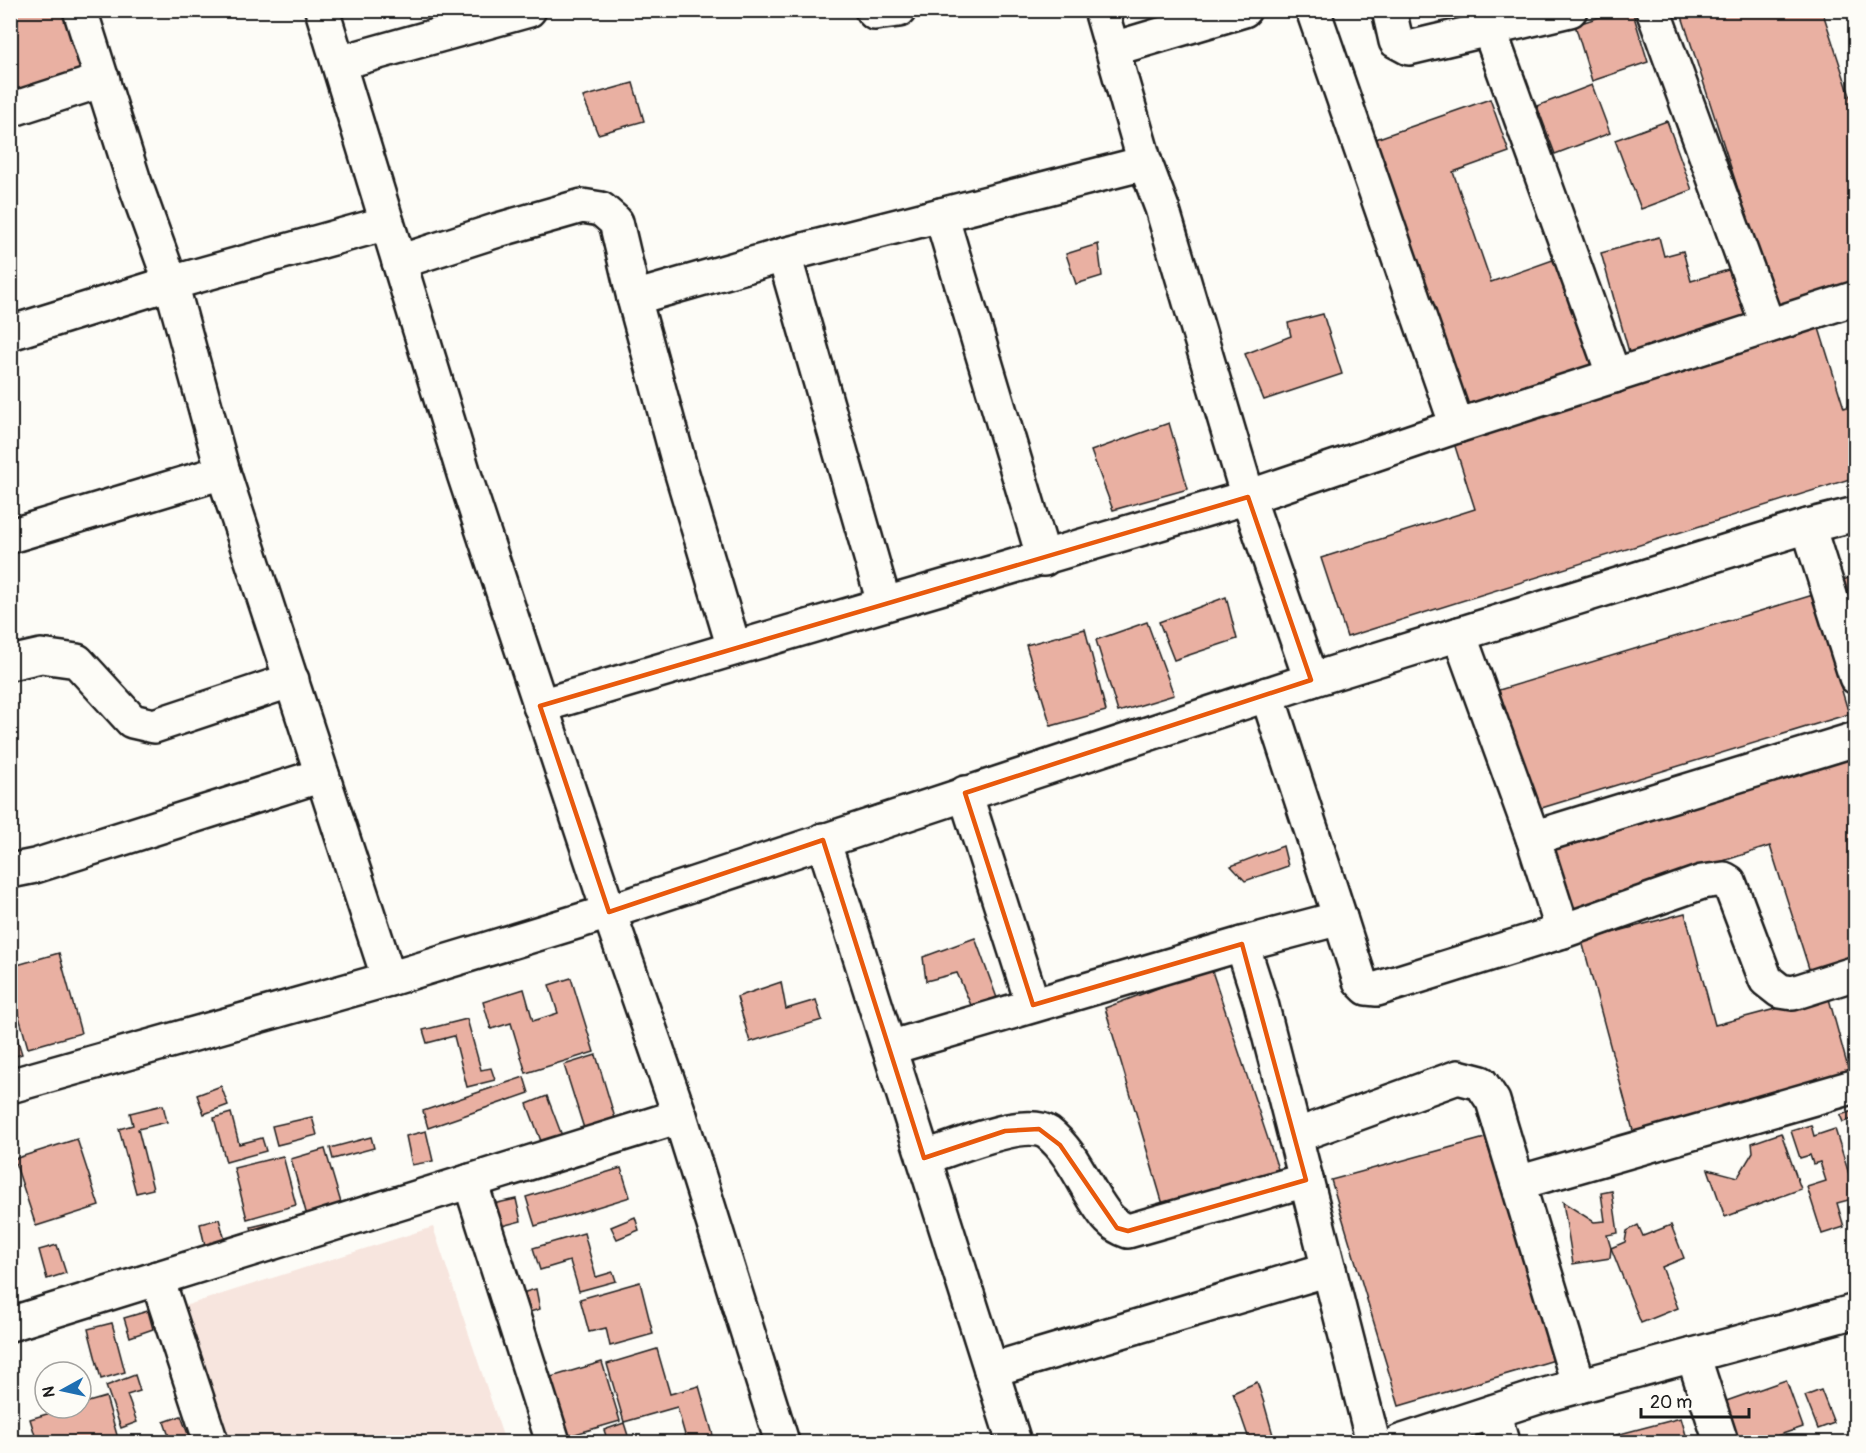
<svg xmlns="http://www.w3.org/2000/svg" width="1866" height="1453" font-family="Pangolin,sans-serif">
	<style>
		.built { fill: #f7e5de }
		.building { fill: #e9b0a2; stroke: #1c1c1c; stroke-width: 1.5 }
		.lines { fill: none; stroke-linecap: round; stroke-linejoin: round }
		.minor-casing { stroke: #1c1c1c; stroke-width: 38 }
		.minor { stroke: #fdfcf7; stroke-width: 33 }
		.marked { fill: none; stroke: #e8590c; stroke-width: 4.5; stroke-linejoin: round }
	</style>
	<rect width="100%" height="100%" fill="#fdfcf7"/>
	<filter id="ink" filterUnits="userSpaceOnUse"><feTurbulence type="fractalNoise" baseFrequency=".0167" numOctaves="2"/><feDisplacementMap in="SourceGraphic" scale="12" xChannelSelector="R" yChannelSelector="G"/><feConvolveMatrix kernelMatrix="1 2 1 2 8 2 1 2 1" color-interpolation-filters="sRGB"/></filter>
	<g filter="url(#ink)">
		<polygon class="built" points="433,1227 505,1442 217,1442 175,1309"/>
		<g class="building">
			<polygon points="10,10 74,10 94,76 10,102"/>
			<polygon points="1621,10 1632,10 1648,62 1592,81 1575,25"/>
			<polygon points="1680,10 1822,10 1856,114 1856,288 1778,313"/>
			<polygon points="633,83 644,121 598,134 583,97"/>
			<polygon points="1592,85 1610,133 1555,154 1537,106"/>
			<polygon points="1490,99 1509,152 1453,172 1491,282 1564,256 1603,370 1466,418 1370,141"/>
			<polygon points="1667,121 1692,190 1641,209 1615,140"/>
			<polygon points="1659,237 1664,256 1683,251 1691,281 1735,268 1751,325 1631,359 1601,253"/>
			<polygon points="1098,244 1102,276 1076,284 1066,254"/>
			<polygon points="1323,314 1342,374 1264,400 1245,354 1291,336 1288,323"/>
			<polygon points="1818,325 1844,408 1856,404 1856,477 1347,637 1321,558 1475,509 1453,440"/>
			<polygon points="1169,423 1188,489 1113,510 1091,451"/>
			<polygon points="1856,575 1856,643 1833,584"/>
			<polygon points="1813,595 1849,714 1535,810 1499,690"/>
			<polygon points="1226,597 1237,639 1174,660 1159,622"/>
			<polygon points="1147,622 1174,695 1118,712 1096,640"/>
			<polygon points="1085,629 1106,711 1051,726 1026,645"/>
			<polygon points="1856,750 1856,964 1812,978 1770,846 1569,910 1549,847"/>
			<polygon points="1283,846 1288,866 1245,881 1231,866"/>
			<polygon points="1685,913 1715,1025 1828,995 1851,1079 1635,1138 1582,941"/>
			<polygon points="975,938 997,998 971,1005 957,973 926,981 923,957"/>
			<polygon points="59,953 81,1033 28,1048 10,985 10,967"/>
			<polygon points="1211,968 1281,1178 1164,1208 1105,1008"/>
			<polygon points="571,978 594,1052 526,1073 511,1023 491,1029 483,1002 524,989 533,1021 558,1013 549,985"/>
			<polygon points="781,982 786,1009 816,1000 822,1020 750,1042 737,997"/>
			<polygon points="10,1016 22,1054 10,1058"/>
			<polygon points="467,1019 481,1070 491,1068 495,1080 467,1087 454,1036 427,1043 423,1030"/>
			<polygon points="596,1055 618,1128 587,1138 564,1065"/>
			<polygon points="524,1077 529,1093 428,1128 423,1111"/>
			<polygon points="221,1086 228,1105 204,1114 197,1095"/>
			<polygon points="547,1096 564,1141 544,1149 527,1104"/>
			<polygon points="163,1105 167,1122 138,1129 153,1189 136,1193 119,1129 133,1125 130,1113"/>
			<polygon points="1856,1110 1856,1118 1843,1122 1840,1115"/>
			<polygon points="231,1113 239,1144 262,1138 266,1151 226,1162 214,1118"/>
			<polygon points="312,1117 317,1135 277,1145 272,1126"/>
			<polygon points="1811,1125 1814,1136 1835,1129 1849,1174 1856,1172 1856,1198 1837,1203 1844,1227 1822,1234 1807,1187 1826,1181 1820,1162 1813,1164 1810,1155 1800,1158 1791,1131"/>
			<polygon points="426,1131 433,1161 412,1165 406,1136"/>
			<polygon points="1781,1133 1801,1189 1725,1217 1708,1169 1738,1177 1753,1152 1752,1143"/>
			<polygon points="371,1137 374,1148 333,1159 330,1148"/>
			<polygon points="1485,1138 1558,1359 1399,1406 1331,1180"/>
			<polygon points="77,1139 99,1206 36,1226 14,1159"/>
			<polygon points="325,1149 344,1213 309,1223 291,1159"/>
			<polygon points="283,1156 296,1205 247,1219 234,1168"/>
			<polygon points="621,1168 630,1197 535,1226 526,1197"/>
			<polygon points="1612,1191 1618,1233 1607,1235 1611,1248 1610,1258 1573,1264 1563,1202 1594,1222 1605,1221 1601,1193"/>
			<polygon points="516,1199 521,1221 494,1228 488,1205"/>
			<polygon points="635,1217 639,1230 617,1239 611,1227"/>
			<polygon points="219,1219 225,1240 205,1246 200,1224"/>
			<polygon points="276,1221 279,1235 255,1242 251,1227"/>
			<polygon points="1638,1225 1643,1236 1671,1225 1684,1258 1662,1267 1678,1308 1641,1323 1611,1248 1625,1242 1627,1231"/>
			<polygon points="584,1233 596,1277 613,1272 616,1281 579,1291 570,1261 540,1270 533,1248"/>
			<polygon points="57,1245 66,1273 47,1279 39,1250"/>
			<polygon points="640,1282 653,1334 610,1346 606,1328 589,1332 580,1299"/>
			<polygon points="536,1289 540,1309 523,1314 518,1294"/>
			<polygon points="148,1311 153,1329 130,1337 124,1318"/>
			<polygon points="112,1323 125,1372 101,1379 88,1329"/>
			<polygon points="657,1349 670,1394 699,1386 713,1435 687,1442 677,1407 624,1422 607,1364"/>
			<polygon points="602,1362 620,1421 558,1439 541,1380"/>
			<polygon points="135,1375 140,1391 127,1395 137,1422 121,1428 106,1386"/>
			<polygon points="1786,1380 1803,1427 1759,1442 1728,1442 1715,1405"/>
			<polygon points="1257,1382 1264,1403 1275,1442 1250,1442 1233,1393"/>
			<polygon points="1821,1390 1834,1423 1818,1429 1805,1396"/>
			<polygon points="106,1397 119,1442 37,1442 30,1419 67,1408 81,1408 81,1404"/>
			<polygon points="181,1416 191,1442 171,1442 164,1422"/>
			<polygon points="1681,1418 1688,1442 1618,1442 1616,1435"/>
			<polygon points="624,1423 630,1442 608,1442 604,1430"/>
		</g>
		<g class="lines">
			<g class="minor-casing">
				<g id="minor">
					<polyline points="80,10 133,178 171,283 223,472 389,979"/>
					<polyline points="322,10 464,474 609,912 680,1116 782,1442"/>
					<polyline points="872,10 875,13 899,10"/>
					<polyline points="1101,10 1145,163 1162,208 1248,497 1311,680"/>
					<polyline points="1313,10 1457,426"/>
					<polyline points="1389,10 1396,41 1409,48 1489,29 1614,376"/>
					<polyline points="1653,10 1768,326"/>
					<polyline points="1489,29 1570,10"/>
					<polyline points="1113,49 1244,10"/>
					<polyline points="339,63 529,10"/>
					<polyline points="10,110 103,80"/>
					<polyline points="941,215 1044,559"/>
					<polyline points="784,255 884,603"/>
					<polyline points="399,262 498,230 582,206 601,209 616,222 634,298 680,467 734,648"/>
					<polyline points="634,298 784,255 1145,163"/>
					<polyline points="10,333 171,283 387,223"/>
					<polyline points="1808,526 1856,677"/>
					<polyline points="10,536 223,472"/>
					<polyline points="10,663 41,656 77,661 132,721 154,726 292,680"/>
					<polyline points="540,706 1248,497 1457,426 1856,298"/>
					<polyline points="965,793 1033,1005"/>
					<polyline points="1533,838 1856,739"/>
					<polyline points="823,840 1014,1442"/>
					<polyline points="10,871 35,866 322,775"/>
					<polyline points="1340,918 1360,981 1367,988 1377,989 1563,931 1533,838 1459,634"/>
					<polyline points="1563,931 1702,882 1724,879 1729,882 1766,980 1780,991 1793,993 1856,973"/>
					<polyline points="1242,944 1261,1003 1373,1442"/>
					<polyline points="889,1048 1242,944 1340,918 1267,694"/>
					<polyline points="10,1086 389,979 609,912 1311,680 1808,526 1856,514"/>
					<polyline points="1295,1136 1458,1077 1481,1083 1493,1101 1579,1386"/>
					<path d="M924,1158C951,1149 1025,1117 1048,1133C1069,1149 1082,1179 1096,1201C1105,1215 1112,1226 1128,1231L1306,1180"/>
					<polyline points="470,1181 553,1442"/>
					<polyline points="1518,1183 1856,1086"/>
					<polyline points="157,1278 211,1442"/>
					<polyline points="10,1324 680,1116"/>
					<polyline points="1693,1355 1721,1442"/>
					<polyline points="991,1370 1329,1269"/>
					<polyline points="1493,1412 1502,1442"/>
					<polyline points="1400,1442 1538,1397 1856,1311"/>
				</g>
			</g>
			<use href="#minor" class="minor"/>
		</g>
	</g>
	<path class="marked" d="M1248,497L1311,680L965,793L1033,1005L1242,944L1306,1180L1128,1231L1117,1228L1060,1145L1039,1129L1005,1131L924,1158L823,840L609,912L540,706Z"/>
	<rect width="1866" height="1453" fill="none" stroke="#fdfcf7" stroke-width="36"/>
	<rect x="18" y="18" width="1830" height="1417" fill="none" stroke="#1c1c1c" stroke-width="2" filter="url(#ink)"/>
	<g transform="translate(63 1390) rotate(262)"><circle r="28" fill="#fdfcf7" stroke="#a3a29f" stroke-width="1.5"/>
	<path d="M0-4.5L10 22L0 15L-10 22Z" fill="#1f6fb2"/>
	<text y="-9" font-size="16" font-weight="bold" text-anchor="middle" fill="#1c1c1c">N</text>
	</g>
	<path d="M1641 1408v9h108v-9" fill="none" stroke="#1c1c1c" stroke-width="3"/>
	<text x="1650" y="1408" font-size="18" fill="#1c1c1c" stroke="#fdfcf7" stroke-width="4.5" paint-order="stroke">20 m</text>
</svg>
